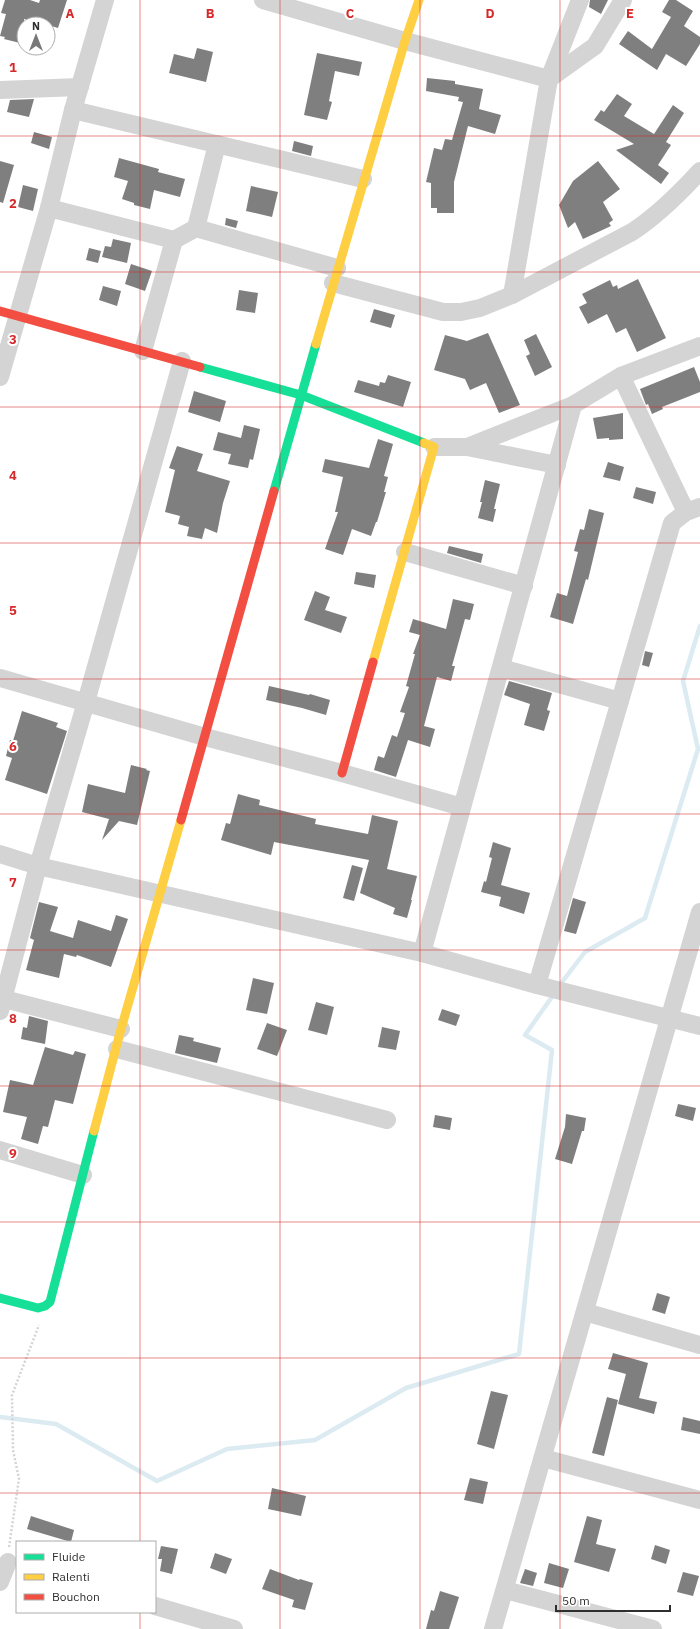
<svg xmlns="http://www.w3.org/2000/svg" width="700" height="1629" font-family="'IBM Plex Sans',sans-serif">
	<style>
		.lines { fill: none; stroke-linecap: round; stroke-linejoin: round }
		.stream { stroke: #dbebf1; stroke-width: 4.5 }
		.building { fill: #7f7f7f }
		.path { stroke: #d4d4d4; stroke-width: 2.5; stroke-dasharray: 2 2; stroke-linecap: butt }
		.street { stroke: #d4d4d4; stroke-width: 18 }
		.fast { stroke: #16e098; stroke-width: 9 }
		.slow { stroke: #ffcf43; stroke-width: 9 }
		.jam { stroke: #f24e42; stroke-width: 9 }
		.grid { fill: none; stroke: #d62828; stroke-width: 1; stroke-opacity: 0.55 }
		.grid-label { font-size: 13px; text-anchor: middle; font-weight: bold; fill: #d62828; stroke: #fff; stroke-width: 4; stroke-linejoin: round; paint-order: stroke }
	</style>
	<rect width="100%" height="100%" fill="#fff"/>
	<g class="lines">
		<g class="stream">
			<polyline points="559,986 585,952 645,918 698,749 683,681 700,626"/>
			<polyline points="0,1417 56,1424 157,1481 227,1449 315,1440 406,1388 519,1354 552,1050 525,1035 554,994"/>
		</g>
	</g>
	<g class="building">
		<polygon points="5,0 30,0 39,3 40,0 67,0 58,28 48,25 48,24 24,19 24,44 4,39 5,37 0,36 6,14 1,13"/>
		<polygon points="590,0 608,0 601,14 589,7"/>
		<polygon points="669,0 676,0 693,11 684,26 700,37 700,44 686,66 666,54 657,70 619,44 628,31 652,49 671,17 662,12"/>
		<polygon points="197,48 213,52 206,82 169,73 174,54 194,59"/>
		<polygon points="317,53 362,62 359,76 335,71 329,101 332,102 327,120 304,115"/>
		<polygon points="427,78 455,81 455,84 483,89 479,109 501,115 495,134 468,126 454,182 454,213 437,213 437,208 431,208 431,183 426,182 434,148 442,150 445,139 452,140 463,102 458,101 459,97 426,91"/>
		<polygon points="617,94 632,104 624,116 654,134 673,105 684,113 666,142 671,145 658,165 669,173 661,184 616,150 634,144 594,120 601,110 604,112"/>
		<polygon points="34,99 29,117 7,112 10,100"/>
		<polygon points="34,132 52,137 49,149 31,143"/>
		<polygon points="294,141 313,146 311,156 292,151"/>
		<polygon points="119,158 159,169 158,172 185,179 180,197 154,190 150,209 134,205 134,203 122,199 128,181 114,177"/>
		<polygon points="0,161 14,165 3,203 0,202"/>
		<polygon points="598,161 620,189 603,202 613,220 609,223 611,226 583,239 575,222 568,228 559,205 573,181"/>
		<polygon points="23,185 38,189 33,211 18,207"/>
		<polygon points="251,186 278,192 272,217 246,211"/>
		<polygon points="226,218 238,221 236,228 225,225"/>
		<polygon points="113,239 131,243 127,263 102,257 105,246 111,247"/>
		<polygon points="89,248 101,251 98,263 86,260"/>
		<polygon points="131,264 152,271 145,291 125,284"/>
		<polygon points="638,279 666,338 637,352 626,328 616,333 607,314 588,324 579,307 587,303 582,294 610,280 613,287 617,285 618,289"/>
		<polygon points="103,286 121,291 117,306 99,300"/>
		<polygon points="239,290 258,293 255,313 236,310"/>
		<polygon points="374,309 395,315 391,328 370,322"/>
		<polygon points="488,333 520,405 499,413 486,383 470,390 465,379 434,370 445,335 467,341"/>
		<polygon points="536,334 552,367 535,376 526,356 530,354 524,340"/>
		<polygon points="694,367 700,382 700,392 662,407 663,409 652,414 648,404 646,405 640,389"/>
		<polygon points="388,375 411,382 403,407 354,392 358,380 379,386 380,382 385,383"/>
		<polygon points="194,391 226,401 220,422 188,412"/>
		<polygon points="623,413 623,439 609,440 609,438 597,439 593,418"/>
		<polygon points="244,425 260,429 253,460 250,459 248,468 228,464 231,454 213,450 218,432 241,438"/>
		<polygon points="378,439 393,444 384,476 388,477 384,492 386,492 377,522 376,522 371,536 352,529 343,555 325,549 338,512 335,512 343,477 322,472 325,459 369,468"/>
		<polygon points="177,446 203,454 197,471 230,481 223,503 217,533 205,528 202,539 187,536 189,527 178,524 180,516 165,512 175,470 169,468"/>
		<polygon points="608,462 624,467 620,481 603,477"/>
		<polygon points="485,480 500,484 494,509 496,509 493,522 478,518 482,502 480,502"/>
		<polygon points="636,487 656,492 653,504 633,498"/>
		<polygon points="589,509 604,513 588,580 586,579 573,624 550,617 557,593 567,596 578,552 574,551 580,529 584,530"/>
		<polygon points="449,546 483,554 481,563 447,553"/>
		<polygon points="356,572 376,575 374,588 354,584"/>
		<polygon points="315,591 330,597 325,610 347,617 341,633 304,620"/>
		<polygon points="453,599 474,604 470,620 465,619 452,666 455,666 451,681 437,677 424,726 435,729 430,747 408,740 396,777 374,770 378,756 384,758 392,735 397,737 405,713 400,712 409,687 406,686 415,654 413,654 420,635 409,632 413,619 446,629"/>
		<polygon points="645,651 653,653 649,667 642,665"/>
		<polygon points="509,681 552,693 547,710 550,711 544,731 524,725 530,704 504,695"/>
		<polygon points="269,686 309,695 310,694 330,700 326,715 302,708 266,700"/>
		<polygon points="22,711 58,723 56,727 67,731 47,794 5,780 12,758 6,756 10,740 13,741"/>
		<polygon points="131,765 147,769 146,770 150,771 137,825 119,821 102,840 109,819 82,812 88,784 125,793"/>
		<polygon points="238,794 260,800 259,805 316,819 315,824 368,834 372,815 398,821 387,869 417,876 411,900 412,900 407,918 393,914 395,908 360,893 369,860 274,842 271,855 221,840 226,823 230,824"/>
		<polygon points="493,842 511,848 501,885 530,893 524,914 499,906 501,897 481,892 484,881 486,882 492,858 489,857"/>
		<polygon points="352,865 363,868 354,901 343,898"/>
		<polygon points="573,898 586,902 576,934 564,931"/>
		<polygon points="39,902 58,907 50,931 73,938 78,920 111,931 116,915 128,919 111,967 77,955 76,957 64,954 59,978 26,970 34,940 30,938"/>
		<polygon points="253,978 274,983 267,1014 246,1010"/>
		<polygon points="316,1002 334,1007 327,1035 308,1030"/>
		<polygon points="442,1009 460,1015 456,1026 438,1020"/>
		<polygon points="29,1016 48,1021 45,1044 21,1039 23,1027 27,1028"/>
		<polygon points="267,1023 287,1030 277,1056 257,1049"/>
		<polygon points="382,1027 400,1031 396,1050 378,1047"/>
		<polygon points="179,1035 194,1038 193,1041 221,1048 217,1063 175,1053"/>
		<polygon points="45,1047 73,1055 75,1051 86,1054 73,1104 55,1100 48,1127 43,1126 38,1144 21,1139 27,1117 3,1112 10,1080 33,1085"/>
		<polygon points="678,1104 696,1108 693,1121 675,1116"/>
		<polygon points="566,1114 586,1118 584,1131 582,1131 572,1164 555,1159 565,1127"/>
		<polygon points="435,1115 452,1118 450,1130 433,1127"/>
		<polygon points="657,1293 670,1297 665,1314 652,1310"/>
		<polygon points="613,1353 648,1363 639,1398 657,1402 654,1414 618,1404 626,1374 608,1369"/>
		<polygon points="491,1391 508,1395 494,1449 477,1444"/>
		<polygon points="607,1397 618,1400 604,1456 592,1453"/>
		<polygon points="683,1417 700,1421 700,1434 681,1430"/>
		<polygon points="470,1478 488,1482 483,1504 464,1500"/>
		<polygon points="272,1488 306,1496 301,1516 268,1509"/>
		<polygon points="31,1516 74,1530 71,1542 27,1529"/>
		<polygon points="587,1516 602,1520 596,1544 616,1549 609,1572 574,1562"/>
		<polygon points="655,1545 670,1550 666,1564 651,1559"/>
		<polygon points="161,1546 178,1549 172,1574 160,1571 162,1559 158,1559"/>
		<polygon points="215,1553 232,1559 226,1574 210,1568"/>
		<polygon points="549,1563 569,1569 563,1588 544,1583"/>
		<polygon points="270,1569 299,1580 300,1579 313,1583 305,1610 292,1607 294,1600 262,1589"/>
		<polygon points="525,1569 537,1573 533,1586 520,1583"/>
		<polygon points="683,1572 699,1576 693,1596 677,1592"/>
		<polygon points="440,1591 459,1597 449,1629 426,1629 431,1610 434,1611"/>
	</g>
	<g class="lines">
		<polyline class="path" points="9,1547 19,1479 13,1450 12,1395 39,1325"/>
		<g class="street">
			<polyline points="263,0 405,41 549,79 595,46 623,0"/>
			<polyline points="0,90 80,87"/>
			<polyline points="73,110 363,179"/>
			<polyline points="49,208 174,240 196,228 337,268"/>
			<polyline points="196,228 217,144"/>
			<path d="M333,283L443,312H461L480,308L512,295L632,232C658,215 679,194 700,171"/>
			<polyline points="512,295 549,79 580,0"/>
			<polyline points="143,351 174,240"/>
			<polyline points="621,376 686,512"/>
			<polyline points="0,377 49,208 73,110 105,0"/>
			<polyline points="434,447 467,447 557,465"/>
			<polyline points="467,447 573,405 621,376 700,346"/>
			<polyline points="405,552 524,586"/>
			<polyline points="501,668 620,701"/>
			<polyline points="0,678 205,737 342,773 462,807"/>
			<polyline points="0,854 38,866 422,953 537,985 700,1026"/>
			<polyline points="422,953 573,405"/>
			<polyline points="537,985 672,523 686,512 700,507"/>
			<polyline points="0,998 121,1029"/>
			<polyline points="0,1011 38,866 86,702 182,361"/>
			<polyline points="117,1049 387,1120"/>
			<polyline points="0,1150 83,1175"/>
			<polyline points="585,1312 700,1345"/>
			<polyline points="543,1458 700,1500"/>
			<polyline points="0,1582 8,1562"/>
			<polyline points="505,1590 653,1629"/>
			<polyline points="155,1606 234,1629"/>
			<polyline points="493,1629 700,912"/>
		</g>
		<g class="fast">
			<polyline points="200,367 301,395 424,443"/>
			<polyline points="274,491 316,344"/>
			<polyline points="0,1298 38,1308 45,1306 50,1302 94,1131"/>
		</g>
		<g class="slow">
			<polyline points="316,344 405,41 419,0"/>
			<polyline points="373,662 434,447 424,443"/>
			<polyline points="94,1131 121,1029 181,820"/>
		</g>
		<g class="jam">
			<polyline points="0,311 200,367"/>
			<polyline points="342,773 373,662"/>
			<polyline points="181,820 274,491"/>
		</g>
	</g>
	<path class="grid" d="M140,0V1542M280,0V1629M420,0V1629M560,0V1629M0,136H700M0,272H700M0,407H700M0,543H700M0,679H700M0,814H700M0,950H700M0,1086H700M0,1222H700M0,1358H700M0,1493H700M140,1612V1629"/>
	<g class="grid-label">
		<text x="70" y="18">A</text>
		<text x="210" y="18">B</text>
		<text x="350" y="18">C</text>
		<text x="490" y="18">D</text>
		<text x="630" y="18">E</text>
		<text x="13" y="72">1</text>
		<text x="13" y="208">2</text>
		<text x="13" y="344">3</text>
		<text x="13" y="480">4</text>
		<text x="13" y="615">5</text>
		<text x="13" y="751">6</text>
		<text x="13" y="887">7</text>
		<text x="13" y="1023">8</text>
		<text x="13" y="1158">9</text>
	</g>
	<rect x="16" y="1541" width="140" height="72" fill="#ffffff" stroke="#acacac"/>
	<rect x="24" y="1554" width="20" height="6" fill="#16e098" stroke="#acacac"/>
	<text x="52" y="1561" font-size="12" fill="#2f2f2f">Fluide</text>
	<rect x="24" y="1574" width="20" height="6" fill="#ffcf43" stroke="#acacac"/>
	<text x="52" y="1581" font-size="12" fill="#2f2f2f">Ralenti</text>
	<rect x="24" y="1594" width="20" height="6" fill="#f24e42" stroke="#acacac"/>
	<text x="52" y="1601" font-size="12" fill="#2f2f2f">Bouchon</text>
	<g transform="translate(36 36)"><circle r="19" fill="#ffffff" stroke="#acacac"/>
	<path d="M0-3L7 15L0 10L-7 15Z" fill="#787878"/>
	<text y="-6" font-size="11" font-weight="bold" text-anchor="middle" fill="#2f2f2f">N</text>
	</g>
	<path d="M556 1605v6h114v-6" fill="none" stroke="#2f2f2f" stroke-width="2"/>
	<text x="562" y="1605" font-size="12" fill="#2f2f2f" stroke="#ffffff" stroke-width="3" paint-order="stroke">50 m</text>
</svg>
